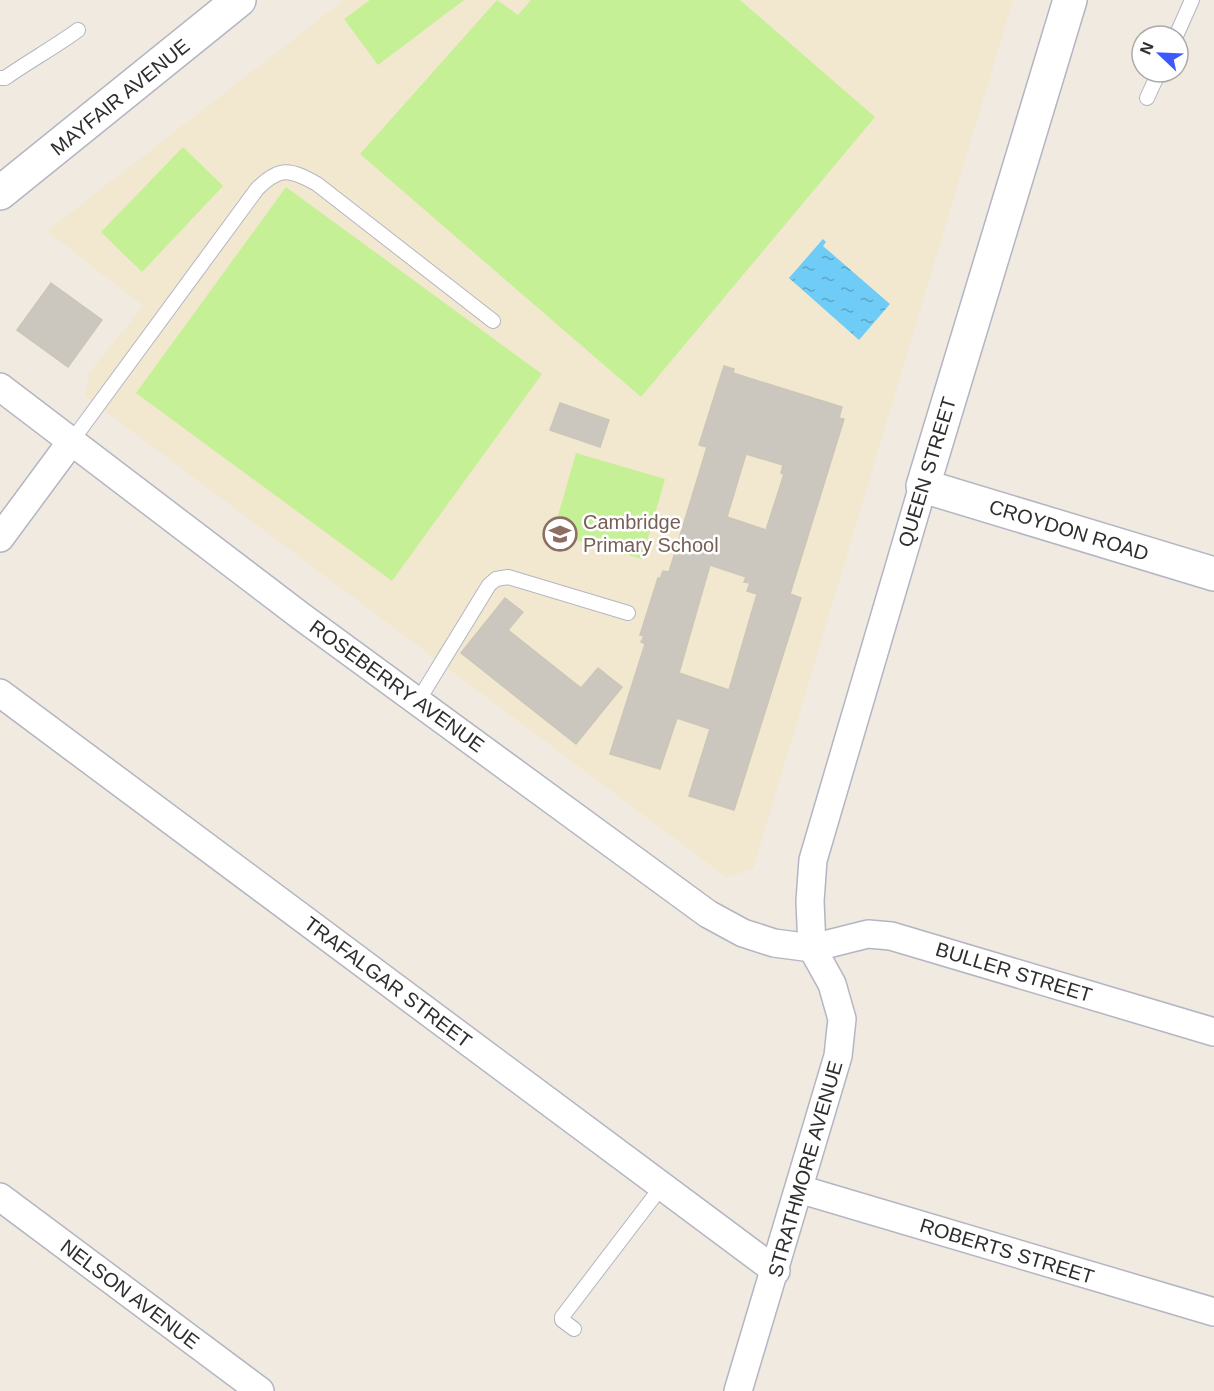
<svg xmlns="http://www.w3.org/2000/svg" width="1214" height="1391" font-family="Arial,sans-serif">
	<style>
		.education { fill: #f2e8cf }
		.pitch { fill: #c5f095 }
		.water { fill: url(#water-ripples) }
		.building { fill: #cbc7bf; stroke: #ccc6b9; stroke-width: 1.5; fill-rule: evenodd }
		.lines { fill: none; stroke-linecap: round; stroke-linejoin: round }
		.service-casing { stroke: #b4b5c2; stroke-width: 16 }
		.minor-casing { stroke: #b4b5c2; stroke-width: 30 }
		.tertiary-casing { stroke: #b4b5c2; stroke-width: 36 }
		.secondary-casing { stroke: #b4b5c2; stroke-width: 36 }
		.service { stroke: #fff; stroke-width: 14 }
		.minor { stroke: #fff; stroke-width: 27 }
		.tertiary { stroke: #fff; stroke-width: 33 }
		.secondary { stroke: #fff; stroke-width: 33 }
		.labels { text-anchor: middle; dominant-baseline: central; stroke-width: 5; stroke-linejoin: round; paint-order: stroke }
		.street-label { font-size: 20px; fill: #2e2e2e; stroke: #fff }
		.education-label { font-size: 20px; fill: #785e54; stroke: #fff; text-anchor: start }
	</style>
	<defs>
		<pattern id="water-ripples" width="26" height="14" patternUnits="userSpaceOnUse" patternTransform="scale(1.5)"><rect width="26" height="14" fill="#6eccf6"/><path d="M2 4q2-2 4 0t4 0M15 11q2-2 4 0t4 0" fill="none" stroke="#5ba6c8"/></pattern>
	</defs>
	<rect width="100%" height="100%" fill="#f0eae0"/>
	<polygon class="education" points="344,0 1013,0 753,869 726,877 85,396 89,373 143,306 47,231"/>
	<g class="pitch">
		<polygon points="370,0 464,0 378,65 344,19"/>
		<polygon points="497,0 518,15 531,0 740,0 875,117 641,397 360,154"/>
		<polygon points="183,147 223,186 142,272 101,232"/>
		<polygon points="286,187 542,374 392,581 136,393"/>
		<polygon points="576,453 665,479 642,559 553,533"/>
	</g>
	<polygon class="water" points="823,239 826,242 823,246 890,304 859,340 789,278"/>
	<g class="building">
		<polygon points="51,283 102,320 68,367 17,330"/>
		<path d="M724,366L734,369L733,373L842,407L839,418L844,419L790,594L801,598L734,810L689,796L710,729L677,718L660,769L610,754L645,644L641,642L644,636L640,635L658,578L660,579L663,571L669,572L707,447L699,445ZM746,454L783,465L781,473L784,474L766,530L727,517ZM710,565L746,577L744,582L750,583L747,591L757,594L729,690L679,673Z"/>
		<polygon points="560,403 609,420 600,447 550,430"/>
		<polygon points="505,598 523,612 508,630 581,688 598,668 622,687 576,744 461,653"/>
	</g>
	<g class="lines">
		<g class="service-casing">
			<g id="service">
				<polyline points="1176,36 1192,0"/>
				<path d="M0,78H5C29,61 55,47 78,30"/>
				<polyline points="1147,98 1159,72"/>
				<path d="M71,442L257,189C280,166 290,169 317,184L493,321"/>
				<polyline points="418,701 489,585 496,579 508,577 628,613"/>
				<polyline points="574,1329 562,1320 562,1317 662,1186"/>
			</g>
		</g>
		<g class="minor-casing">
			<g id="minor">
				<polyline points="0,387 302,617 708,914 743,933 774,943 812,948 868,934 891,936 1214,1032"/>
				<polyline points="0,538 71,442"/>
				<polyline points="0,693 776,1271"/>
				<polyline points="799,1189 1214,1312"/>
				<polyline points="0,1197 260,1391"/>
				<polyline points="738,1391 838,1056 842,1019 832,984 812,948 810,901 813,860 923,486"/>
			</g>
		</g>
		<g class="tertiary-casing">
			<polyline id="tertiary" points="1070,0 923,486 1214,574"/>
		</g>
		<g class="secondary-casing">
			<polyline id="secondary" points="0,193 239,0"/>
		</g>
		<use href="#service" class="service"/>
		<use href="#minor" class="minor"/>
		<use href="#tertiary" class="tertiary"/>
		<use href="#secondary" class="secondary"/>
	</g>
	<defs>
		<g id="school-ring" transform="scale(1.725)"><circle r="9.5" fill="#fff" stroke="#8d6e63" stroke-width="1.5"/><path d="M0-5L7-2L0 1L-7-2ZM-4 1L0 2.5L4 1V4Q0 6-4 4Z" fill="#8d6e63"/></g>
	</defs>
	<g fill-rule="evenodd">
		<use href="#school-ring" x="560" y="534"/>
	</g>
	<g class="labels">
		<g class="street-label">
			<text transform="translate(120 97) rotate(-39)">MAYFAIR AVENUE</text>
			<text transform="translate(927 472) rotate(-73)">QUEEN STREET</text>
			<text transform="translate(1069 530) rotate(17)">CROYDON ROAD</text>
			<text transform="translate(397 686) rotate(36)">ROSEBERRY AVENUE</text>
			<text transform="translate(1014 972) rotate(17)">BULLER STREET</text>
			<text transform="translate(388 982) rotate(37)">TRAFALGAR STREET</text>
			<text transform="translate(805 1169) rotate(-74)">STRATHMORE AVENUE</text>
			<text transform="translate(1007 1251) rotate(17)">ROBERTS STREET</text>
			<text transform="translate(130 1294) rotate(37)">NELSON AVENUE</text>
		</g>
		<g class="education-label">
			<text x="583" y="522">Cambridge<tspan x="583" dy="23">Primary School</tspan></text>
		</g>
	</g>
	<g transform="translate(1160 54) rotate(293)"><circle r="28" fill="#ffffff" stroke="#ababab" stroke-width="1.5"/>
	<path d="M0-4.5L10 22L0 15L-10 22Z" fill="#3e58ff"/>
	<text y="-9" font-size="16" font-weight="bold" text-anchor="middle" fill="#2e2e2e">N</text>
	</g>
</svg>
